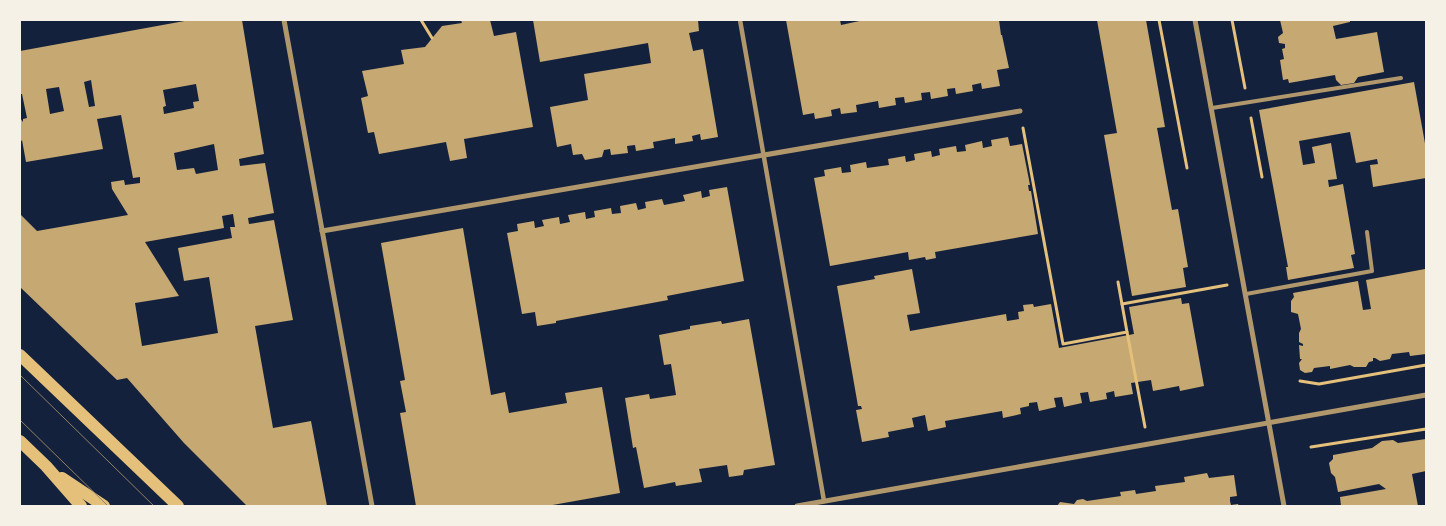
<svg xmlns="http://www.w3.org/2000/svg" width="1446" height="526" font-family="Commissioner,sans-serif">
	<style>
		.building { fill: #c6a872; fill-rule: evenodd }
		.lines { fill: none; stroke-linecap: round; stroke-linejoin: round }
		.path { stroke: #e5c07b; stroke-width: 3 }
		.service { stroke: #b1986c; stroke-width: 4 }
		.pedestrian { stroke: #b1986c; stroke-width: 4.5 }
		.minor { stroke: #b1986c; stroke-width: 5 }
		.primary { stroke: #e5c07b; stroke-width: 12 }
		.tram { stroke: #918062; stroke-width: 1 }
	</style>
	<rect width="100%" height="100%" fill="#14213d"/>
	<g class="building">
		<path d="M190,20H242L264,154L239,159L240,166L265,163L274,213L248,218L249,224L274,220L293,320L255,326L273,428L311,421L327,506H247L184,443L127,378L117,380L20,287V214L37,231L128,215L112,189L111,182L124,180L125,185L140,183V177L133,178L121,115L97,119L103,149L26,162L22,140L20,143V118L23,122V119L27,118L22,94H20V51ZM91,80L95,106L89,107L84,82ZM196,84L199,101L193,102L194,108L164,114L163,107L166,106L163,90ZM59,87L64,111L50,114L46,89ZM214,144L218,170L196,174L194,168L177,170L174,153ZM233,214L235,227H230L232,238L178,248L184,281L209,277L218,333L142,346L135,303L179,296L145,242L224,228L222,216Z"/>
		<polygon points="461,20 490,20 494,36 516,32 533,127 464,139 467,158 450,161 446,142 379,154 374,132 368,133 361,98 368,96 362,71 404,64 401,50 425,47 442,26 462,23"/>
		<polygon points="533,20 698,20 699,31 689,33 693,51 703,49 718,137 701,140 700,134 692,136 693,141 675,144 675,138 653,142 654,148 636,151 635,145 627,146 628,153 611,155 610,149 604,150 602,157 585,160 582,154 573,155 571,144 557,147 550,107 588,100 584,74 651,63 648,43 540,62"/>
		<polygon points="786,20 840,20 841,25 864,20 999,20 1001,35 1002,35 1009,68 997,70 1000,86 982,89 981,83 972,85 973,91 956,94 955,88 947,89 948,96 931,99 930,92 921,93 922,100 905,103 904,97 895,98 896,105 879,108 878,101 856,105 857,112 841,114 840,108 831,110 832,116 815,119 814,113 803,115"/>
		<polygon points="1097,20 1146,20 1165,127 1157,128 1172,210 1178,209 1188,267 1183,268 1186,287 1132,296 1104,135 1117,133"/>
		<polygon points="1280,20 1350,20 1350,22 1333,26 1336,39 1377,32 1384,72 1358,77 1354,83 1341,85 1336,80 1335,75 1289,83 1288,79 1283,80 1280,60 1284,59 1282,49 1285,48 1285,44 1279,43 1278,37 1283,33"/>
		<polygon points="1414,82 1426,149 1426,178 1373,187 1370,165 1378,164 1377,159 1356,163 1350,132 1299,141 1303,165 1315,163 1312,147 1331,143 1337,179 1328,180 1329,187 1343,184 1355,254 1351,255 1354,268 1288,280 1286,267 1288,267 1259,110"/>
		<polygon points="1008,137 1010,146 1022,144 1030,185 1028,185 1029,191 1031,191 1038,234 935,252 936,258 926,260 925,257 909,260 908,252 830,266 814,178 825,176 824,170 841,167 842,173 851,172 850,165 866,162 867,168 889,165 888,159 905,156 906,162 915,160 914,154 931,151 932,157 940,155 939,149 956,146 957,152 966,151 965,145 982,141 983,148 992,146 991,140"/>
		<polygon points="727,187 744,281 667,296 668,300 556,321 556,323 537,326 535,312 522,314 507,233 518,231 517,224 534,221 535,228 544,226 542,220 559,217 560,224 570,222 568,215 585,212 586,219 595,217 594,211 611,208 612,214 621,213 620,206 636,203 638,210 646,208 645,202 662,199 664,205 685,201 683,195 701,191 702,198 710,196 709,190"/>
		<polygon points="463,228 491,395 505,392 509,413 567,403 565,393 602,387 620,493 547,506 416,506 400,413 406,412 400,381 405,380 381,243"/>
		<polygon points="912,269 920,313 907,315 910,331 1006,314 1007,321 1019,319 1018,312 1024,311 1023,305 1033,304 1034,307 1051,304 1059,348 1134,334 1129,307 1181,298 1182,304 1189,303 1204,386 1180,391 1179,386 1153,391 1151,380 1131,383 1133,394 1115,397 1114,391 1106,393 1107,399 1090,402 1088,392 1080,393 1082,403 1064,407 1062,397 1054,398 1056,407 1039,411 1037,402 1029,403 1029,406 1020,408 1021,414 1003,418 1002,411 945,421 946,427 928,431 925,415 912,418 914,427 888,432 889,437 862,442 856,410 862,409 861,406 858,406 837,286 875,279 874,276"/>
		<polygon points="1425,269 1426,354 1410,356 1409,352 1392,354 1390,359 1380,361 1375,358 1373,358 1373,361 1369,362 1366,367 1354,367 1350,365 1330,369 1330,366 1314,368 1312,372 1305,373 1300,370 1299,363 1302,359 1300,359 1299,345 1303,346 1303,344 1299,342 1299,333 1301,329 1298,314 1291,312 1291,301 1294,297 1293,293 1358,281 1363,310 1371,309 1366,280"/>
		<polygon points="749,319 775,465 744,470 743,475 729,477 727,465 699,469 702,482 676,486 675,482 644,488 636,447 633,448 625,398 649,394 650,399 676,395 671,364 664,365 659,335 690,329 690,326 721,321 722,324"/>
		<polygon points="1426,439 1426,471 1412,474 1418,506 1341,506 1340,497 1386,489 1379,484 1338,492 1335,477 1331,473 1329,463 1333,459 1333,455 1372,448 1382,441 1393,440 1398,443"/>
		<polygon points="1207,473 1209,478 1234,475 1237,496 1230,497 1230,501 1231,505 1238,504 1239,506 1057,506 1060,502 1074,504 1077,500 1083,499 1087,501 1121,496 1120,492 1135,490 1136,494 1156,491 1155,486 1185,482 1184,477"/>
	</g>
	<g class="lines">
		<g class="path">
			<polyline points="421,20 432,38"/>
			<polyline points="1159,20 1187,168"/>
			<polyline points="1232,20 1245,88"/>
			<polyline points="1251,118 1262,177"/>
			<polyline points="1023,128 1063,344 1127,332 1118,282"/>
			<polyline points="1122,304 1227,285"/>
			<polyline points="1127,332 1145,427"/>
			<polyline points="1300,381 1319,384 1426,365"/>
			<polyline points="1311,447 1426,429"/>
		</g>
		<g class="service">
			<polyline points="1212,108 1401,78"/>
			<polyline points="1246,294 1372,271 1367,232"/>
		</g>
		<polyline class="pedestrian" points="740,20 824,501"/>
		<g class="minor">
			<polyline points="284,20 372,506"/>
			<polyline points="1195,20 1284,506"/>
			<polyline points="322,231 1020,111"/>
			<polyline points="797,506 1426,395"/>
		</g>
		<g class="primary">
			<polyline points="20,355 178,506"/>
			<polyline points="20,441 46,466 81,506"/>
			<polyline points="62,478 104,506"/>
		</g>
		<g class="tram">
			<polyline points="20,375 154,506"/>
			<polyline points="20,420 108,506"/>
		</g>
	</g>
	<rect width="1446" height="526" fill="none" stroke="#f6f1e7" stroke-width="42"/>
</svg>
